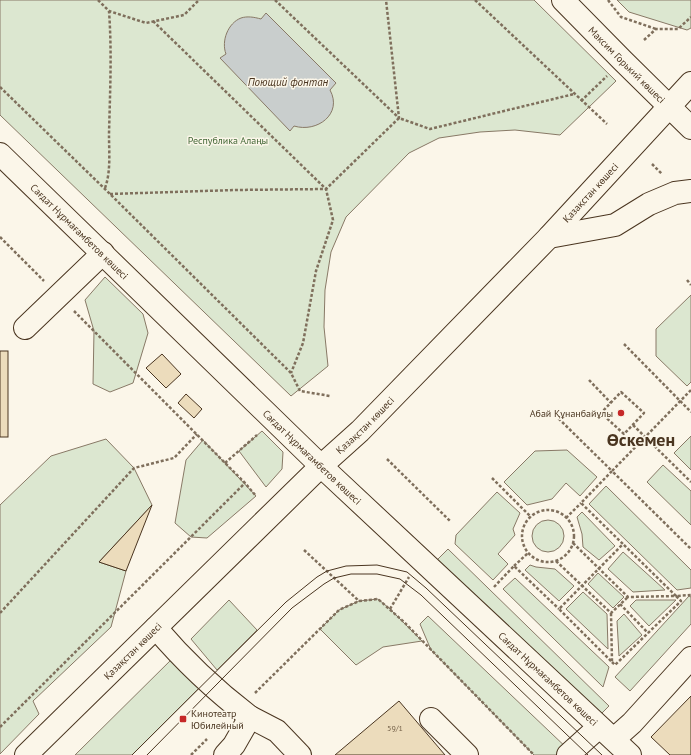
<svg xmlns="http://www.w3.org/2000/svg" width="691" height="755" font-family="'PT Sans',sans-serif">
	<style>
		.green { fill: #dce7d0; stroke: #887966 }
		.water { fill: #c9cecd; stroke: #887966 }
		.building { fill: #ecdcbc; stroke: #4a3520 }
		.lines { fill: none; stroke-linecap: round; stroke-linejoin: round }
		.minor-casing { stroke: #4a3520; stroke-width: 24 }
		.major-casing { stroke: #4a3520; stroke-width: 24 }
		.path { stroke: #7f6f5c; stroke-width: 2.5; stroke-dasharray: 3 2; stroke-linecap: butt }
		.minor { stroke: #fbf6e9; stroke-width: 22 }
		.major { stroke: #fbf6e9; stroke-width: 22 }
		.tram { stroke: #4a3520; stroke-width: 1 }
		.poi-dot { fill: #c62828; stroke: #fbf6e9; stroke-width: 1.5 }
		.labels { text-anchor: middle; dominant-baseline: central; stroke-width: 3; stroke-linejoin: round; paint-order: stroke }
		.number-label { font-size: 8px; fill: #725f47 }
		.street-label { font-size: 10px; fill: #4a3520; stroke: #fbf6e9 }
		.park-label { font-size: 10px; fill: #436837; stroke: #fbf6e9 }
		.poi-label { font-size: 10px; fill: #4a3520; stroke: #fbf6e9; text-anchor: end }
		.water-label { font-size: 11px; font-style: italic; fill: #4a3520; stroke: #fbf6e9 }
		.town-label { font-size: 18px; font-weight: bold; fill: #4a3520; stroke: #fbf6e9 }
	</style>
	<rect width="100%" height="100%" fill="#fbf6e9"/>
	<g class="green">
		<polygon points="0,0 534,0 616,81 560,135 515,130 480,132 439,138 409,153 346,217 331,252 325,290 324,327 328,366 291,396 0,115"/>
		<polygon points="617,0 691,0 691,28 687,30 629,12"/>
		<polygon points="105,277 143,314 148,333 133,383 110,392 93,384 94,331 85,300"/>
		<polygon points="691,295 691,382 687,386 656,356 656,329"/>
		<polygon points="262,431 283,452 282,469 266,487 239,451"/>
		<polygon points="691,436 691,470 674,453"/>
		<polygon points="106,439 134,468 152,505 99,562 126,571 111,627 33,701 39,714 0,754 0,505 51,456"/>
		<polygon points="203,440 256,496 207,538 191,537 175,523 186,460"/>
		<polygon points="567,450 597,477 580,496 566,483 552,499 527,505 504,482 535,451"/>
		<polygon points="663,465 691,491 691,525 647,482"/>
		<polygon points="606,486 691,570 691,588 677,590 589,504"/>
		<polygon points="497,492 520,513 513,529 515,535 498,554 508,564 493,580 455,544 456,535"/>
		<polygon points="582,512 615,546 599,560 583,547 582,534 577,517"/>
		<circle cx="548" cy="536" r="16"/>
		<polygon points="448,549 609,706 597,718 435,562"/>
		<polygon points="623,552 665,590 633,592 608,569"/>
		<polygon points="530,565 536,567 555,569 574,586 559,601 525,570"/>
		<polygon points="598,573 624,597 613,608 588,584"/>
		<polygon points="515,578 609,667 603,687 503,589"/>
		<polygon points="583,592 607,614 608,649 566,609"/>
		<polygon points="689,596 691,597 691,624 630,691 615,677"/>
		<polygon points="378,599 390,609 422,641 383,647 356,665 320,629 339,610 359,601"/>
		<polygon points="229,600 257,630 217,670 191,639"/>
		<polygon points="636,600 676,600 649,626 630,606"/>
		<polygon points="624,614 642,635 619,656 617,621"/>
		<polygon points="428,616 571,752 568,755 534,755 431,650 420,624"/>
		<polygon points="178,653 207,680 132,755 75,755"/>
	</g>
	<path class="water" d="M266,13L336,83L330,90C343,114 317,133 294,126L290,131L220,58L226,54C221,41 228,23 241,18C247,16 254,17 261,19Z"/>
	<g class="building">
		<rect x="0" y="351" width="8" height="86"/>
		<polygon points="162,354 181,374 166,388 146,368"/>
		<polygon points="186,394 202,409 194,418 178,403"/>
		<polygon points="152,505 126,571 99,562"/>
		<polygon points="691,696 691,755 670,755 651,737"/>
		<polygon points="399,701 445,755 335,755"/>
	</g>
	<g class="lines">
		<g class="minor-casing">
			<g id="minor">
				<path id="s1" d="M563,0L623,61L691,128"/>
				<polyline points="25,328 103,253"/>
				<path d="M156,628C184,661 216,691 250,717"/>
				<polyline points="431,719 467,755"/>
				<polyline points="614,739 632,723 691,658"/>
				<polyline points="225,755 234,745 250,717 277,731 300,755"/>
				<polyline points="568,755 599,727"/>
			</g>
		</g>
		<g class="major-casing">
			<g id="major">
				<path id="s2" d="M0,154L321,466L630,755"/>
				<polyline points="549,237 615,225 649,204 675,193 691,191"/>
				<path id="s3" d="M26,755L321,466L360,431L549,237L691,83"/>
			</g>
		</g>
		<g class="path">
			<polyline points="98,0 109,11 146,23 184,15 199,0"/>
			<polyline points="275,0 399,118 386,0"/>
			<polyline points="475,0 607,124"/>
			<polyline points="608,0 621,17 656,29"/>
			<polyline points="153,21 326,189 333,220 316,271 303,343 291,373"/>
			<polyline points="644,40 656,29 678,29 691,17"/>
			<polyline points="0,87 110,194 291,373 300,391 330,396"/>
			<polyline points="581,101 607,76"/>
			<polyline points="652,164 662,174"/>
			<path d="M105,188C111,172 109,152 109,134C110,93 112,52 109,11"/>
			<polyline points="110,194 235,190 326,189 399,118 430,129 574,94"/>
			<polyline points="0,237 44,281"/>
			<polyline points="687,280 691,285"/>
			<polyline points="74,311 245,483 256,496"/>
			<polyline points="624,344 691,412"/>
			<polyline points="589,380 611,403"/>
			<polyline points="691,390 612,471 691,549"/>
			<polygon points="621,392 644,413 624,434 601,413"/>
			<polyline points="555,415 612,471 581,503 623,544 559,609 612,662 611,613"/>
			<polyline points="633,425 691,482"/>
			<polyline points="387,459 450,521"/>
			<polyline points="225,463 257,435"/>
			<polyline points="492,478 531,517"/>
			<circle cx="548" cy="536" r="26"/>
			<polyline points="566,518 581,503"/>
			<polyline points="573,543 628,597 676,596 623,544"/>
			<polyline points="304,550 359,601"/>
			<polyline points="556,561 611,613 628,597"/>
			<polyline points="514,566 528,553"/>
			<polyline points="494,587 514,566 559,609"/>
			<polyline points="620,604 648,633"/>
			<polyline points="390,609 409,577"/>
			<polyline points="0,613 134,468 174,458 197,434"/>
			<polyline points="612,662 615,665 681,601 676,596 691,595"/>
			<polyline points="255,693 339,610 359,601 378,599 404,622 534,755"/>
			<polyline points="0,727 245,483"/>
			<polyline points="191,755 207,739"/>
		</g>
		<use href="#minor" class="minor"/>
		<use href="#major" class="major"/>
		<g class="tram">
			<polyline points="132,755 286,602 317,577 327,571 346,566 377,565 407,572 426,588 602,755"/>
			<polyline points="147,755 292,608 324,584 334,578 351,574 377,574 400,579 421,595 588,755"/>
		</g>
	</g>
	<g class="poi-dot">
		<circle cx="621" cy="413" r="4"/>
		<rect x="179" y="715" width="8" height="8" rx="2"/>
	</g>
	<g class="labels">
		<g class="number-label">
			<text x="395" y="728">59/1</text>
		</g>
		<g class="street-label">
			<text stroke="none"><textPath href="#s1" startOffset="91">Максим Горький көшесі</textPath></text>
			<text stroke="none"><textPath href="#s3" startOffset="797">Қазақстан көшесі</textPath></text>
			<text stroke="none"><textPath href="#s2" startOffset="111">Сағдат Нұрмағамбетов көшесі</textPath></text>
			<text stroke="none"><textPath href="#s3" startOffset="473">Қазақстан көшесі</textPath></text>
			<text stroke="none"><textPath href="#s2" startOffset="435">Сағдат Нұрмағамбетов көшесі</textPath></text>
			<text stroke="none"><textPath href="#s3" startOffset="149">Қазақстан көшесі</textPath></text>
			<text stroke="none"><textPath href="#s2" startOffset="759">Сағдат Нұрмағамбетов көшесі</textPath></text>
		</g>
		<g class="park-label">
			<text x="228" y="140">Республика Алаңы</text>
		</g>
		<g class="poi-label">
			<text x="613" y="413">Абай Құнанбайұлы</text>
			<text x="191" y="713" text-anchor="start">Кинотеатр<tspan x="191" dy="12">Юбилейный</tspan></text>
		</g>
		<g class="water-label">
			<text x="288" y="82">Поющий фонтан</text>
		</g>
		<g class="town-label">
			<text x="641" y="439">Өскемен</text>
		</g>
	</g>
</svg>
